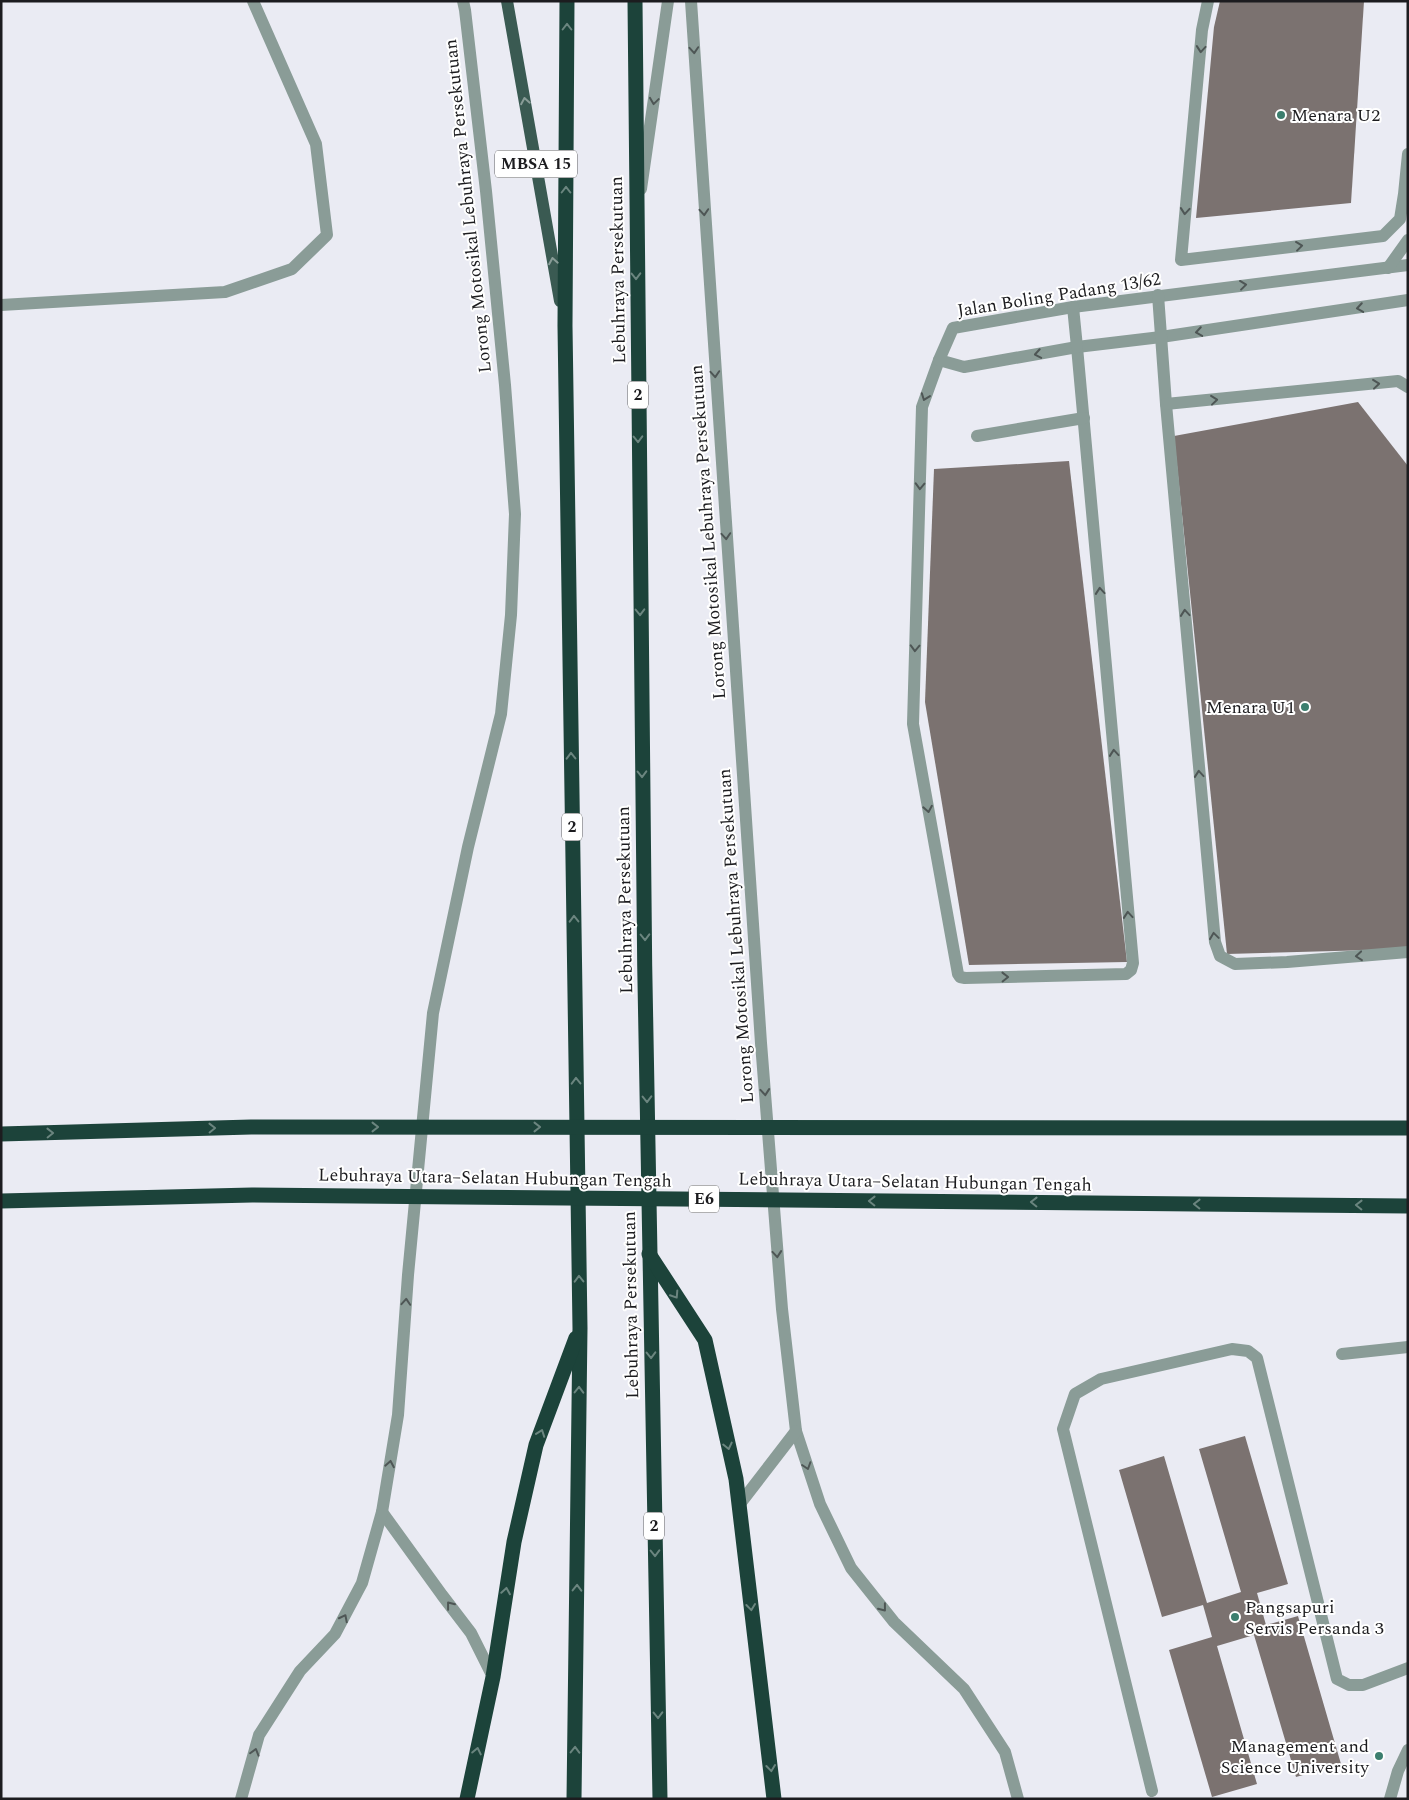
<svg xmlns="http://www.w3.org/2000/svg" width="1409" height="1800" font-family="Spectral,serif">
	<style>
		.building { fill: #7b7270 }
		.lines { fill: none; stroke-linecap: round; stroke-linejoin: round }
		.lane { stroke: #8a9c97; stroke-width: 12 }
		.street { stroke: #8a9c97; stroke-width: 12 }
		.primary { stroke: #3a5a52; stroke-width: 12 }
		.highway { stroke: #1c433a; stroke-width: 15 }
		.oneway { stroke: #6b857f }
		.oneway2 { stroke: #4e5655 }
		.oneway3 { stroke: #899c97 }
		.poi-dot { fill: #3c7e6e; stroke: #fff; stroke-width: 2 }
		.labels { text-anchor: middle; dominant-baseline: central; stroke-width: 4; stroke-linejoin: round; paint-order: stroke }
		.shield { fill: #fff; stroke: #606062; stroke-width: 1 }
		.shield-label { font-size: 16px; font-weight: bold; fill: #1c1c1f }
		.poi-label { font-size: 18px; fill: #1c1c1f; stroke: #fff; text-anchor: start }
		.street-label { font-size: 18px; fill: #1c1c1f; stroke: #fff }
	</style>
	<rect width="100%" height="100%" fill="#eaebf3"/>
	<g class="building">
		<polygon points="1220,1 1364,1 1351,203 1196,218 1214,27"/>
		<polygon points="1358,402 1408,466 1408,949 1227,954 1174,436"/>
		<polygon points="1069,461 1127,962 969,965 925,702 934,469"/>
		<polygon points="1245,1436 1288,1584 1257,1593 1266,1625 1298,1616 1341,1764 1296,1777 1254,1635 1217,1646 1257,1784 1212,1797 1169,1650 1212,1637 1203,1605 1162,1617 1119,1470 1164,1456 1207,1603 1241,1592 1199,1449"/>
	</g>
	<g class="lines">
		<g class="lane">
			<polyline points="691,1 761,1043 782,1309 796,1431 820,1504 851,1568 894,1622 964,1689 1005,1752 1018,1799"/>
			<polyline points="1,305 225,292 292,269 327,235 316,144 253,1"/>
			<polyline points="939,360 922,407 913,724 958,974 960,977 965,978 1126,974 1131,970 1133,963 1077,347"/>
			<polyline points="977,436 1084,418"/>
			<polyline points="1342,1354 1408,1347"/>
			<polyline points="739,1505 796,1431"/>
			<polyline points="382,1512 442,1595 471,1633 493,1677"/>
			<polyline points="1152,1791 1063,1429 1075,1394 1101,1379 1232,1349 1248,1351 1257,1358 1337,1679 1349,1685 1363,1685 1408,1668"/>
			<polyline points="241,1799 259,1735 300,1671 335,1634 362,1583 382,1512 398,1415 408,1275 433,1013 468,847 501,714 511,615 515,514 505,385 486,191 465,10 463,1"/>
			<polyline points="1390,1799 1398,1771 1408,1750"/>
		</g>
		<g class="street">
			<polyline points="1208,1 1202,30 1181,260 1383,236 1400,219 1404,194 1408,154"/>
			<polyline points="641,189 668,1"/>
			<polyline points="1408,265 1073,307 953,328 939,360 964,367 1077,347 1161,337 1408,300"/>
			<polyline points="1388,268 1408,240"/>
			<polyline points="1158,295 1166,404 1215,942 1220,956 1235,964 1287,962 1408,952"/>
			<polyline points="1073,307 1077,347"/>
			<polyline points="1166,404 1398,381 1408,387"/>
		</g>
		<polyline class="primary" points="507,1 560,301"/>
		<g class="highway">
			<polyline points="567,1 565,326 580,1328 574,1799"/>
			<path d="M635,1C638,600 647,1200 660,1799"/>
			<polyline points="1,1134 251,1127 1408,1128"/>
			<polyline points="1,1201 252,1195 1408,1206"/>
			<polyline points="649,1254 705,1340 736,1479 774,1799"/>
			<polyline points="467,1799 493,1677 514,1542 536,1445 576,1338"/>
		</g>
	</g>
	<defs><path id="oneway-chevron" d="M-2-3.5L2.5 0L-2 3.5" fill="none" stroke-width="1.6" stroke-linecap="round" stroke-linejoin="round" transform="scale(1.25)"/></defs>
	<g class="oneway">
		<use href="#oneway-chevron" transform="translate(567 27) rotate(-90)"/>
		<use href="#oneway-chevron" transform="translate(566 190) rotate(-90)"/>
		<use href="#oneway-chevron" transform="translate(636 276) rotate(89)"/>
		<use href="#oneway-chevron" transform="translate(638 439) rotate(89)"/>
		<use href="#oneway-chevron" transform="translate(640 612) rotate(89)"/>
		<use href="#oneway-chevron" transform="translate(571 756) rotate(-91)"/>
		<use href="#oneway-chevron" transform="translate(642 774) rotate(89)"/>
		<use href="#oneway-chevron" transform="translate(574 919) rotate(-91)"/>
		<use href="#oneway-chevron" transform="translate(645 937) rotate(89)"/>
		<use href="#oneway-chevron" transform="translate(576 1081) rotate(-91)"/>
		<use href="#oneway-chevron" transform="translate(647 1099) rotate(89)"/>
		<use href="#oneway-chevron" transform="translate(375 1127)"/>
		<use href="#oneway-chevron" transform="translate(537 1127)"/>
		<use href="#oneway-chevron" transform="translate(212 1128) rotate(-1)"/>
		<use href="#oneway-chevron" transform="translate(50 1133) rotate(-1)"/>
		<use href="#oneway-chevron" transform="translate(872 1201) rotate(-179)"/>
		<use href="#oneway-chevron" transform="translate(1034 1202) rotate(-179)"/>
		<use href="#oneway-chevron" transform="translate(1197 1204) rotate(-179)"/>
		<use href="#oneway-chevron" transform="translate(1359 1205) rotate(-179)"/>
		<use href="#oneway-chevron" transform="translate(579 1279) rotate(-91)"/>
		<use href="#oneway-chevron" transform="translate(675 1295) rotate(57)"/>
		<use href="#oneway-chevron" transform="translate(651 1355) rotate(89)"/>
		<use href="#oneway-chevron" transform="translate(579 1390) rotate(-89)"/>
		<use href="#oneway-chevron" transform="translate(541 1433) rotate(-70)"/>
		<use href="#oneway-chevron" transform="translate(728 1446) rotate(77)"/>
		<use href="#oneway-chevron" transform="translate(655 1553) rotate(89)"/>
		<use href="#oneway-chevron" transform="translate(577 1588) rotate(-89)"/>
		<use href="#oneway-chevron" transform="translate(506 1591) rotate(-81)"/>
		<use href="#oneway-chevron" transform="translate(751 1607) rotate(83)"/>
		<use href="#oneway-chevron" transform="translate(658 1715) rotate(89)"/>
		<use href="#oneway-chevron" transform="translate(575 1750) rotate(-89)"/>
		<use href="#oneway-chevron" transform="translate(477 1751) rotate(-78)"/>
		<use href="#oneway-chevron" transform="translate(771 1768) rotate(83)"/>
	</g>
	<g class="oneway2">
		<use href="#oneway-chevron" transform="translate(1201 49) rotate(95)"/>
		<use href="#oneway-chevron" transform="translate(694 50) rotate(86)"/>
		<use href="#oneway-chevron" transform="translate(654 101) rotate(98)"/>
		<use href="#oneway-chevron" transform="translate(1185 211) rotate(95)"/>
		<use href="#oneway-chevron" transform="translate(704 212) rotate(86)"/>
		<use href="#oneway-chevron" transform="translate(1299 246) rotate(-7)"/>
		<use href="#oneway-chevron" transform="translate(1243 285) rotate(-7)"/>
		<use href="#oneway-chevron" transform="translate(1360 308) rotate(171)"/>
		<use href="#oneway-chevron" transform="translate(1199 332) rotate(171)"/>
		<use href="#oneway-chevron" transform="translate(1038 354) rotate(170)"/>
		<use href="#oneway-chevron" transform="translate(715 374) rotate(86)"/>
		<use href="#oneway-chevron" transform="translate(1376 384) rotate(-6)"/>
		<use href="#oneway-chevron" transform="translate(925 397) rotate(110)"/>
		<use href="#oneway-chevron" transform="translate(1214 400) rotate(-6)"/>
		<use href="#oneway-chevron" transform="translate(920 486) rotate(92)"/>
		<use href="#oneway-chevron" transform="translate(726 536) rotate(86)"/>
		<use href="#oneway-chevron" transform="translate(1100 591) rotate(-95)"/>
		<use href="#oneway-chevron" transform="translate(1185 613) rotate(-95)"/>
		<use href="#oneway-chevron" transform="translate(915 648) rotate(92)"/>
		<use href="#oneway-chevron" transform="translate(1114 753) rotate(-95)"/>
		<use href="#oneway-chevron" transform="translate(1199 774) rotate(-95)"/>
		<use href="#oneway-chevron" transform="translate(928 809) rotate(80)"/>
		<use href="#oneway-chevron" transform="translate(1128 915) rotate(-95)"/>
		<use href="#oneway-chevron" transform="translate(1214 936) rotate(-98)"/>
		<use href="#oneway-chevron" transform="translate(1359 956) rotate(175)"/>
		<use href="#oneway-chevron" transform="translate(1005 977) rotate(-1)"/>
		<use href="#oneway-chevron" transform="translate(765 1092) rotate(85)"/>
		<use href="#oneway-chevron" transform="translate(777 1254) rotate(85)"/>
		<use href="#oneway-chevron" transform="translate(406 1302) rotate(-86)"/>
		<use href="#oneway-chevron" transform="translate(390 1464) rotate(-80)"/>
		<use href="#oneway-chevron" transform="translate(807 1466) rotate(72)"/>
		<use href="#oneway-chevron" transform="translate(450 1605) rotate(-128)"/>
		<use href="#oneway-chevron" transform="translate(883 1608) rotate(52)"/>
		<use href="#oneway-chevron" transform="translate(344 1618) rotate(-63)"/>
		<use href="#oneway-chevron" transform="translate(255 1752) rotate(-74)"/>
	</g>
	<g class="oneway3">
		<use href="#oneway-chevron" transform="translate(525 101) rotate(-100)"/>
		<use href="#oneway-chevron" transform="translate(553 261) rotate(-100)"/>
	</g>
	<g class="poi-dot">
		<circle cx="1281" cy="115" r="5"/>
		<circle cx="1305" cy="707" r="5"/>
		<circle cx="1235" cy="1617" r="5"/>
		<circle cx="1379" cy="1756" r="5"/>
	</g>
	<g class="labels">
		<g class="shield">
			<rect x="495" y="150.5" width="82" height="27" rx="4"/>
			<rect x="628" y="381.5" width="20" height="27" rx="4"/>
			<rect x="562" y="813.5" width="20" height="27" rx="4"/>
			<rect x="689" y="1185.5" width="30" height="27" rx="4"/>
			<rect x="644" y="1512.5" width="20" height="27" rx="4"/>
		</g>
		<g class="shield-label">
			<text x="536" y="164">MBSA 15</text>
			<text x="638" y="395">2</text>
			<text x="572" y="827">2</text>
			<text x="704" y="1199">E6</text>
			<text x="654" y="1526">2</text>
		</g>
		<g class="poi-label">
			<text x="1291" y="115">Menara U2</text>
			<text x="1295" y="707" text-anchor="end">Menara U1</text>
			<text x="1245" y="1607">Pangsapuri<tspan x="1245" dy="21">Servis Persanda 3</tspan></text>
			<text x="1369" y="1746" text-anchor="end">Management and<tspan x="1369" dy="21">Science University</tspan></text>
		</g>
		<g class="street-label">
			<text transform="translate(468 206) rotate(-96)">Lorong Motosikal Lebuhraya Persekutuan</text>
			<text transform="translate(618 270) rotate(-91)">Lebuhraya Persekutuan</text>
			<text transform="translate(1059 295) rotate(-9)">Jalan Boling Padang 13/62</text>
			<text transform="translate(708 532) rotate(-94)">Lorong Motosikal Lebuhraya Persekutuan</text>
			<text transform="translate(625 900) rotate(-91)">Lebuhraya Persekutuan</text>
			<text transform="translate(736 936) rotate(-94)">Lorong Motosikal Lebuhraya Persekutuan</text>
			<text transform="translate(495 1178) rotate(1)">Lebuhraya Utara–Selatan Hubungan Tengah</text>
			<text transform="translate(915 1182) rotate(1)">Lebuhraya Utara–Selatan Hubungan Tengah</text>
			<text transform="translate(631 1305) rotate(-91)">Lebuhraya Persekutuan</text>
		</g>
	</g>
	<rect width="1409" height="1800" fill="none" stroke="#1c1c1f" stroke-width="5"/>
</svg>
